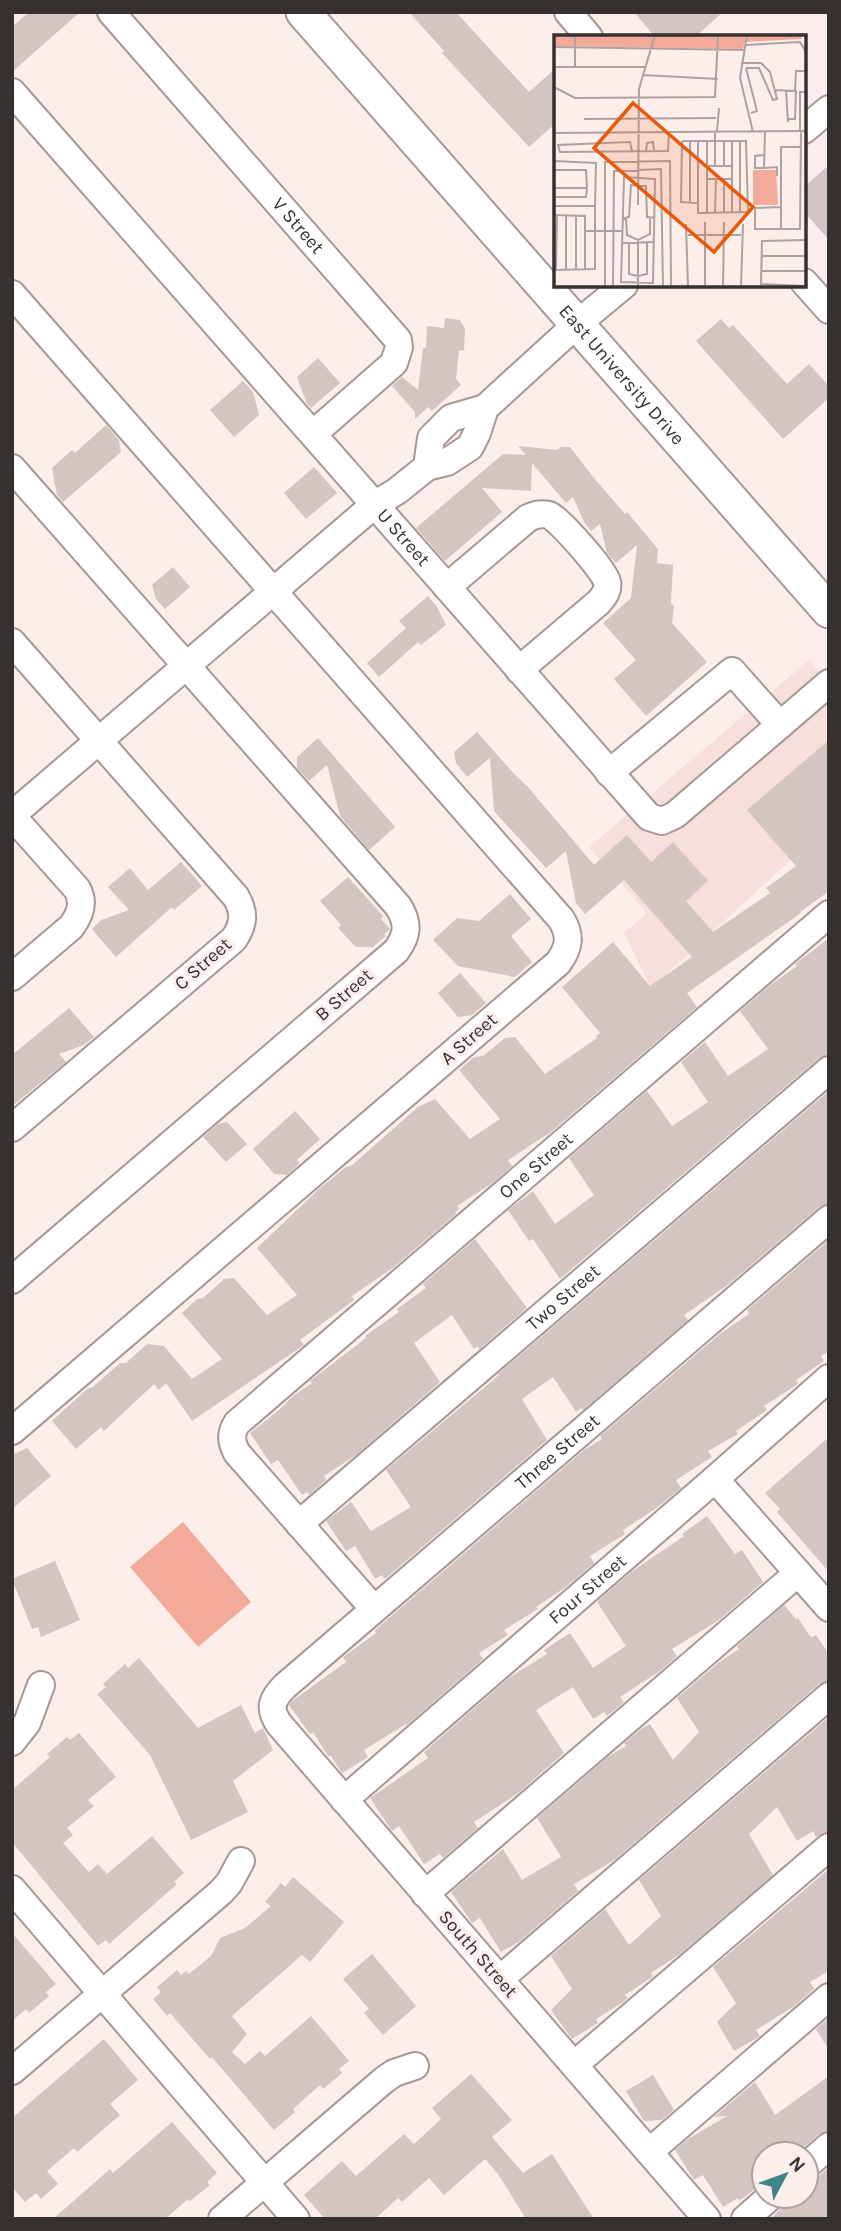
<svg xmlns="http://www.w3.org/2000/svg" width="841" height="2231" font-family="Karla,sans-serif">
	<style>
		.built { fill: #f7e0db }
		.green { fill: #f3aa9a }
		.building { fill: #d2c5c2 }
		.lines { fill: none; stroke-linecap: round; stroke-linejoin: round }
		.minor-casing { stroke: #a59895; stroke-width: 30 }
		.major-casing { stroke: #a59895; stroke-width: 37 }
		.minor { stroke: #fff; stroke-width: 26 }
		.major { stroke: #fff; stroke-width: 33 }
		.labels { text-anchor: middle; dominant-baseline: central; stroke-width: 7; stroke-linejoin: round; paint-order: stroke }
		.street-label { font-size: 19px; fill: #36312f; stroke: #fceeeb }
		.inset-road { fill: none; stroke: #ada2a0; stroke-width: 2 }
		.view { fill: #e8590c; fill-opacity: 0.15; stroke: #e8590c; stroke-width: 3.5 }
		.inset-edge { fill: none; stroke: #36312f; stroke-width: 3.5 }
	</style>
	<rect width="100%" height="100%" fill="#fceeeb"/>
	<polygon class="built" points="809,660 829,684 829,825 651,988 624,933 647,913 589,847"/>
	<polygon class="green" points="183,1522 251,1602 198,1647 130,1567"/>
	<g class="building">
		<polygon points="29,12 80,12 12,72 12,27"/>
		<polygon points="409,12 456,12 529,92 556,68 556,123 529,147 442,53 444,51"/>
		<polygon points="634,12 723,12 695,37 655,37"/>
		<polygon points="829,165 829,240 804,212 804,187"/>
		<polygon points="445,318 460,320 465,329 464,351 459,350 456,379 461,385 432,411 428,407 415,419 415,412 392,386 402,377 418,390 423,348 426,348 427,326 444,328"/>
		<polygon points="721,319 729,328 733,325 787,384 809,364 829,386 829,398 783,439 696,341"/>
		<polygon points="318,358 340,383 311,408 307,404 297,377"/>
		<polygon points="243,381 253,392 259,415 234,437 210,410"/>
		<polygon points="106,425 119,440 121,452 63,502 57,495 52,468 72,450 75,453"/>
		<polygon points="518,446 557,450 561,447 570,447 594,478 625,514 627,512 658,549 657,563 673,565 671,603 674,606 672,623 707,662 646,716 614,679 636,660 603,623 631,598 637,545 616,563 607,553 600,524 591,531 584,522 573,497 566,503 532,463 531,491 482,488 502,512 445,561 416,528 503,454 526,455"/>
		<polygon points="314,467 337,493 306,519 284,493"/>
		<polygon points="173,567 190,587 165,609 156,599 152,585"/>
		<polygon points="428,596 437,607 446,625 421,645 418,642 379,677 367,663 406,628 399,621"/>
		<polygon points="477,732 516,776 527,786 594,865 627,835 651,862 673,842 708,881 686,901 713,932 770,893 766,888 796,866 747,810 829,740 829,891 800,912 801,913 687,993 697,1007 551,1132 508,1160 512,1166 491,1184 457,1206 459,1209 455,1212 456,1214 394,1267 352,1296 354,1300 300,1340 304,1345 301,1347 192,1421 166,1383 159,1390 154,1384 104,1431 101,1427 76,1449 52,1421 87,1389 93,1387 120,1363 126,1363 147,1344 164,1346 192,1379 222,1359 182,1313 197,1299 203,1298 224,1279 234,1278 267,1315 297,1295 257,1248 320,1188 346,1167 351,1166 418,1107 435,1099 470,1139 500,1119 459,1070 474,1057 483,1056 505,1038 515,1037 545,1074 597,1038 596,1036 600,1033 562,987 613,942 650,986 692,957 624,880 585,914 576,903 566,851 546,868 494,811 490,758 467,777 456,763 454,752"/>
		<polygon points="318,738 395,827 369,850 340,816 327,765 309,781 297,768 297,757"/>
		<polygon points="181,862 202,886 174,910 172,907 116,957 92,929 101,920 129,910 108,887 130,868 148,890"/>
		<polygon points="348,877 383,916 381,919 390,929 384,934 386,936 373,947 356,947 338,928 341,925 320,901"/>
		<polygon points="510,894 531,919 511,936 532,962 515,977 458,966 433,940 457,918 479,921"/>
		<polygon points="829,938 829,1055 819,1058 560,1279 533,1239 529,1241 508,1210 533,1191 555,1224 594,1195 569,1158 647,1091 672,1126 708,1102 681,1062 705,1042 728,1076 768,1049 740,1011 773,983 797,966 795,964"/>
		<polygon points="460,973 486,1003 472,1015 458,1017 438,993"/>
		<polygon points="69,1008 94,1037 84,1045 59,1054 66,1062 12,1106 12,1055"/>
		<polygon points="829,1091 829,1204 819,1207 729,1284 684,1315 688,1320 583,1410 582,1408 576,1412 553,1377 522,1399 547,1440 385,1579 382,1575 375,1579 355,1546 346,1551 326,1521 351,1502 371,1531 411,1507 386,1470 499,1375 498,1374"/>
		<polygon points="295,1111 320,1139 297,1160 300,1163 287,1175 274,1174 253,1149"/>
		<polygon points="227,1122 247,1144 226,1162 203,1137 218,1124"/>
		<polygon points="475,1239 527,1308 479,1349 477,1346 474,1349 452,1315 414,1343 440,1382 356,1455 324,1476 326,1480 309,1495 307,1492 302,1495 278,1460 271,1464 250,1433 279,1410 293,1396 312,1383 310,1381 366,1338 365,1336 399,1312 397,1309 426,1288 423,1284"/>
		<polygon points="829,1240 829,1351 821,1356 824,1361 796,1380 798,1384 764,1406 767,1410 736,1431 738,1434 708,1451 712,1457 676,1480 681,1488 658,1507 623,1530 625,1534 590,1556 594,1563 566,1587 536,1607 538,1609 504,1630 508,1635 479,1653 483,1659 407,1725 406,1724 364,1750 368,1757 342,1773 331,1756 328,1756 313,1732 310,1734 289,1705 292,1701 346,1662 343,1657 376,1633 375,1630 584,1450 602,1439 600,1436 721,1333 749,1314 747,1310"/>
		<polygon points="829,1437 829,1572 777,1512 780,1509 765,1493"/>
		<polygon points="27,1448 51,1476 12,1509 12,1455"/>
		<polygon points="707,1516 735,1554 742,1550 763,1582 719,1620 672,1649 677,1656 660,1671 620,1697 624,1702 607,1716 604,1712 593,1719 573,1687 536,1710 564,1753 517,1794 474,1822 478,1828 443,1858 440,1854 424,1864 399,1826 392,1831 370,1798 428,1758 424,1752 510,1677 547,1654 544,1650 570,1633 593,1668 626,1646 597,1602 631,1572 684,1536 682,1534"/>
		<polygon points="55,1561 80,1620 41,1637 38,1627 32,1629 12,1579"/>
		<polygon points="784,1605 796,1619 798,1618 810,1636 812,1637 816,1635 829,1654 829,1681 819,1684 613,1861 574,1884 578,1891 520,1941 501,1952 480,1918 472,1923 451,1892 503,1849 522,1880 561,1857 537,1818 609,1756 626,1746 624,1743 641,1729 650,1724 673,1760 699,1732 677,1698 718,1663 739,1649 737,1646"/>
		<polygon points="139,1658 198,1728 241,1705 255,1733 263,1728 273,1750 233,1781 248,1812 191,1840 150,1755 97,1694 106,1687 103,1684 125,1664 128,1668"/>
		<polygon points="829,1717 829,1832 816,1837 813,1831 797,1841 777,1807 749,1834 773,1875 680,1954 651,1973 653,1977 651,1978 625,1995 628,1998 623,2002 596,2019 598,2023 572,2039 551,2010 572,1989 551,1956 605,1909 629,1945 661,1916 639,1880"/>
		<polygon points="79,1733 116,1777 88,1800 94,1806 67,1828 73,1835 63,1843 89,1872 98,1864 107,1874 152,1836 184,1873 174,1882 177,1884 109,1944 106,1940 98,1946 12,1842 12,1790 50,1757 47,1754 67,1737 70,1740"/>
		<polygon points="829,1869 829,1971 810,1982 814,1989 793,2007 756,2030 760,2036 757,2038 734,2051 717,2022 736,2003 713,1967"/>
		<polygon points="293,1877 344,1922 310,1962 302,1955 232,2016 247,2034 232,2052 245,2064 260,2051 265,2056 311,2016 349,2061 339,2069 342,2073 323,2089 320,2085 293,2109 295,2112 274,2130 212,2057 210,2059 170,2013 167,2016 153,1999 161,1992 157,1987 177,1970 181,1975 186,1971 189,1974 211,1956 220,1938 245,1928 271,1906 265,1902 281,1883 285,1887"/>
		<polygon points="12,1933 56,1984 46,1992 49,1996 29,2013 26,2009 12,2021"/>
		<polygon points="372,1954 416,2006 383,2035 364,2013 369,2009 343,1979"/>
		<polygon points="829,2018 829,2050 816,2029"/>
		<polygon points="104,2039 138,2080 110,2104 120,2115 77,2152 74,2148 47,2171 58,2184 41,2199 36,2193 25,2202 12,2187 12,2118"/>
		<polygon points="471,2074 512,2120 492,2137 523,2173 552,2154 594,2219 526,2219 498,2174 485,2159 444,2195 429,2178 402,2202 398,2198 375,2219 325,2219 304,2195 342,2161 356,2176 404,2134 414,2144 441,2119 432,2108"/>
		<polygon points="653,2075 674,2110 662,2120 644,2121 626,2091"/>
		<polygon points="829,2076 829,2131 819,2134 796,2154 764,2154 764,2182 739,2201 738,2198 723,2207 703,2175 694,2180 675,2150 688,2139 727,2116 714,2117 755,2082 775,2115"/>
		<polygon points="172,2122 217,2173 207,2182 210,2185 190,2201 188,2199 165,2219 53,2219 110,2169 113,2173"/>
		<polygon points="829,2167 829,2219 771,2219 782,2207 786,2196 806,2196 806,2187 819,2179 818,2177"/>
	</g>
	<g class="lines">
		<g class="minor-casing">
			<g id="minor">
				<path id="s1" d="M111,12L398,340L399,347L394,363L313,434"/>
				<polyline points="568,12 589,37"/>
				<path id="s2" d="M12,92L649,817L662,821L675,815L829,683"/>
				<polyline points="804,130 829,109"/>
				<polyline points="804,282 829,310"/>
				<path d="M12,294L561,919C571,935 570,947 558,963L12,1431"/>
				<polyline points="427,467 431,438 451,418 485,408 577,324 624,285"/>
				<path d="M12,468L398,906C409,923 408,935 396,951L12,1280"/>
				<path d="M447,587L528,518C534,515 541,513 549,515C559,519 605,571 607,582C609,590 604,596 599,602L519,670"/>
				<path d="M12,642L236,897C245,913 244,924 234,939L12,1128"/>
				<polyline points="609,773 732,671 780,725"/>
				<polyline points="12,815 374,505 397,491 427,467 447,462 470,447 477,433 485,408"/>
				<path d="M12,816L77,889C85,903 80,915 71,927L12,977"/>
				<polyline points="715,1479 829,1608"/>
				<path id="s3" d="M299,1524L829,1070"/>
				<path id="s4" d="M374,1609L237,1453C231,1442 230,1434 237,1423L829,914"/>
				<polyline points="12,1742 27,1723 41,1685"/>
				<path id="s5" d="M344,1800L715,1479L829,1378"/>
				<polyline points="12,1889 296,2219"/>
				<polyline points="425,1894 798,1573"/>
				<polyline points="500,1979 829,1696"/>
				<polyline points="574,2065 829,1847"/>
				<polyline points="12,2071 221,1892 229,1883 241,1861"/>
				<polyline points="649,2152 829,1997"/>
				<polyline points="806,2166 829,2146"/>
				<polyline points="222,2219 384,2080 394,2073 415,2066"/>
				<path id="s6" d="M707,2219L279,1724C268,1708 272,1699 285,1686L829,1219"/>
				<polyline points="745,2219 771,2196"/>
			</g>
		</g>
		<g class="major-casing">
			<g id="major">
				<path id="s7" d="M303,12L829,611"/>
			</g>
		</g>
		<use href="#minor" class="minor"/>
		<use href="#major" class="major"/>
	</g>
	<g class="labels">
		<g class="street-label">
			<text stroke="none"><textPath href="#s1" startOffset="284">V Street</textPath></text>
			<text stroke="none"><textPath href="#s7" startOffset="483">East University Drive</textPath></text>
			<text stroke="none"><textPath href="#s2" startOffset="593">U Street</textPath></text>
			<text transform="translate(203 964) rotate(-41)">C Street</text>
			<text transform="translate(344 995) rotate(-41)">B Street</text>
			<text transform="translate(469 1039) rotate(-41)">A Street</text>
			<text stroke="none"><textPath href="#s4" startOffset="634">One Street</textPath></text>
			<text stroke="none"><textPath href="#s3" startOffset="348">Two Street</textPath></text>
			<text stroke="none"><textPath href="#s6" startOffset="1057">Three Street</textPath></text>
			<text stroke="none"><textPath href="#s5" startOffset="322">Four Street</textPath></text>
			<text transform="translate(478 1954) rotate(49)">South Street</text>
		</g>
	</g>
	<g transform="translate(554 35)">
		<rect width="252" height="252" fill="#fceeeb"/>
		<path d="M0,0H246L248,4L191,7L189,14L0,11ZM199,135H222L224,170H199Z" fill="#f3aa9a"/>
		<path class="inset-road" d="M21,0V32M193,0L186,43L199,97M192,10L246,7L252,17M0,12L190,15M187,28H207L216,37L223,64L219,65L205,33H192M0,32H92M192,33L203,76L197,78M89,40L164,44M0,52L21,63L161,62L164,0M221,55L242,56L241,84H234M232,55L234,87M241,55L242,36H252M30,84L162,83M246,96V57H252M163,97L165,73M0,98L252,96M170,106V131M78,116L76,107L4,110L6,117L114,116L115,97M92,116L93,108L99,107L100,116M210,120L201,121V133H210L211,97M0,126L42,128L41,171H0M153,131H178M161,131V97V106M210,133L223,132V141M0,135H32L33,153L32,162H0M70,142L101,144L99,248L67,247ZM153,144H178M0,153H33M252,155V191M136,168V107M144,168L127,167L128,107L130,106H192L194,177L144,178V106M84,170L85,54L101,0M227,172L201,173V194H246L247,96M153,178V107M161,178L162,143M170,178V144M178,178V106M186,178V107M0,180L31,181V235M72,183L73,200L84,205L96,199V184M68,184L75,182L77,150L92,151L93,182L101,183M151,187V252M132,189L134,252M227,194V112H247M32,196H68M134,200H187M252,205L208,206L207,249L252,251M68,208L101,207M75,208V239L84,241L93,239V207M207,221H252M2,234L3,180M22,234V180M0,235L41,234V171M12,235V181M207,236H252M51,252V127L116,126L117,252M59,252L60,136L107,134L109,252M84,252V205M169,252L170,187M187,252L189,189"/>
		<path class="view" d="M79,68L199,172L160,217L40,113Z"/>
		<rect width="252" height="252" class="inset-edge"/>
	</g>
	<rect width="841" height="2231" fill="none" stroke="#36312f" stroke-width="28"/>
	<g transform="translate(785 2175) rotate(49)"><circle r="33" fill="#fceeeb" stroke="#ada2a0" stroke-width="2"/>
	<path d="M0-5L12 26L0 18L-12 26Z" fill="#3e8686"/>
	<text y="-10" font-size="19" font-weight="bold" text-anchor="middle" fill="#36312f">N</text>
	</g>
</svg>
